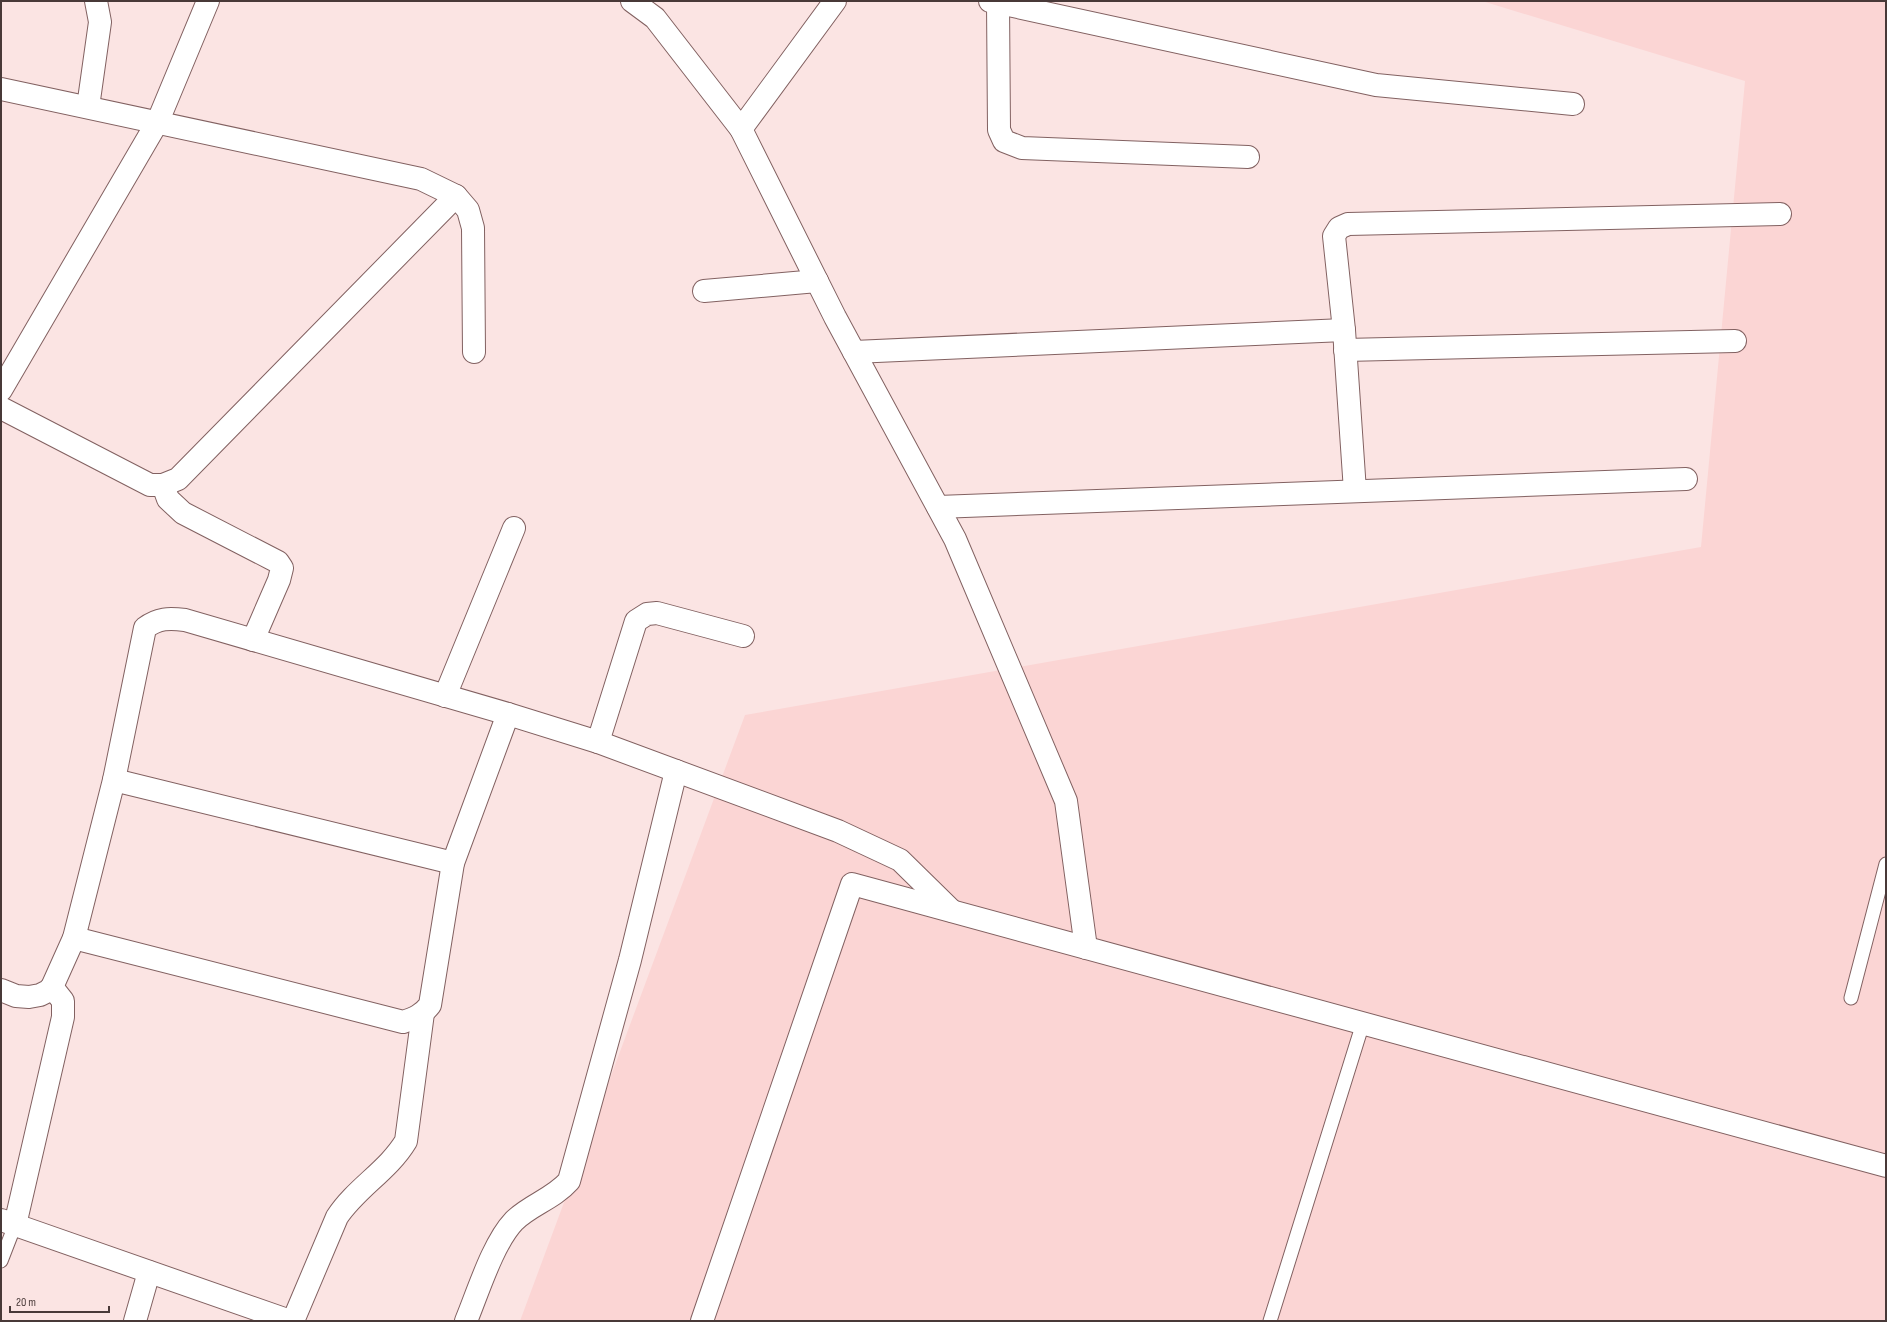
<svg xmlns="http://www.w3.org/2000/svg" width="1887" height="1322" font-family="'Sofia Sans Condensed',sans-serif">
	<style>
		.built { fill: #fbd5d4 }
		.lines { fill: none; stroke-linecap: round; stroke-linejoin: round }
		.service-casing { stroke: #826161; stroke-width: 15 }
		.minor-casing { stroke: #826161; stroke-width: 24 }
		.service { stroke: #fff; stroke-width: 13 }
		.minor { stroke: #fff; stroke-width: 22 }
	</style>
	<rect width="100%" height="100%" fill="#fbe4e3"/>
	<polygon class="built" points="1482,1 1886,1 1886,1321 520,1321 745,715 1701,547 1745,81"/>
	<g class="lines">
		<g class="service-casing">
			<g id="service">
				<polyline points="1851,998 1886,864"/>
				<polyline points="1,1261 15,1225"/>
				<polyline points="1270,1321 1363,1023"/>
			</g>
		</g>
		<g class="minor-casing">
			<g id="minor">
				<polyline points="632,1 655,18 741,129 835,317 955,539 1066,801 1086,948"/>
				<polyline points="990,1 1376,85 1573,104"/>
				<polyline points="998,3 999,130 1004,141 1022,148 1248,157"/>
				<polyline points="1,89 421,179 456,196 468,210 473,228 474,352"/>
				<polyline points="88,107 100,22 96,1"/>
				<polyline points="741,129 835,1"/>
				<polyline points="704,291 817,281"/>
				<polyline points="1345,350 1735,341"/>
				<polyline points="854,352 1344,330"/>
				<polyline points="1,390 158,121 208,1"/>
				<polyline points="1,408 150,485 163,485 178,479 456,196"/>
				<polyline points="163,485 168,499 183,513 278,562 282,568 279,580 253,640"/>
				<polyline points="1355,491 1344,330 1334,236 1339,228 1348,224 1780,214"/>
				<polyline points="938,507 1686,479"/>
				<polyline points="445,696 514,528"/>
				<polyline points="598,742 636,621 647,614 657,613 743,636"/>
				<polyline points="114,780 453,863"/>
				<path d="M74,938L403,1022C415,1018 422,1015 430,1005L453,863L508,714"/>
				<path d="M1,990L16,996L29,997L40,995L48,991L52,987L74,938L114,780L145,628C158,618 169,618 185,620L508,714L598,742L838,831L900,860L952,911"/>
				<polyline points="1,1220 290,1321"/>
				<polyline points="15,1225 63,1017 63,1001 52,987"/>
				<polyline points="135,1321 149,1272"/>
				<path d="M293,1321L337,1217C356,1188 388,1171 406,1141L423,1013"/>
				<path d="M466,1321C478,1292 493,1243 514,1221C530,1205 553,1199 569,1181L630,960L676,771"/>
				<polyline points="702,1321 852,884 1886,1166"/>
			</g>
		</g>
		<use href="#service" class="service"/>
		<use href="#minor" class="minor"/>
	</g>
	<rect width="1887" height="1322" fill="none" stroke="#483938" stroke-width="4"/>
	<path d="M10 1306v6h99v-6" fill="none" stroke="#483938" stroke-width="2"/>
	<text x="16" y="1306" font-size="12" fill="#483938" stroke="#fbe4e3" stroke-width="3" paint-order="stroke">20 m</text>
</svg>
